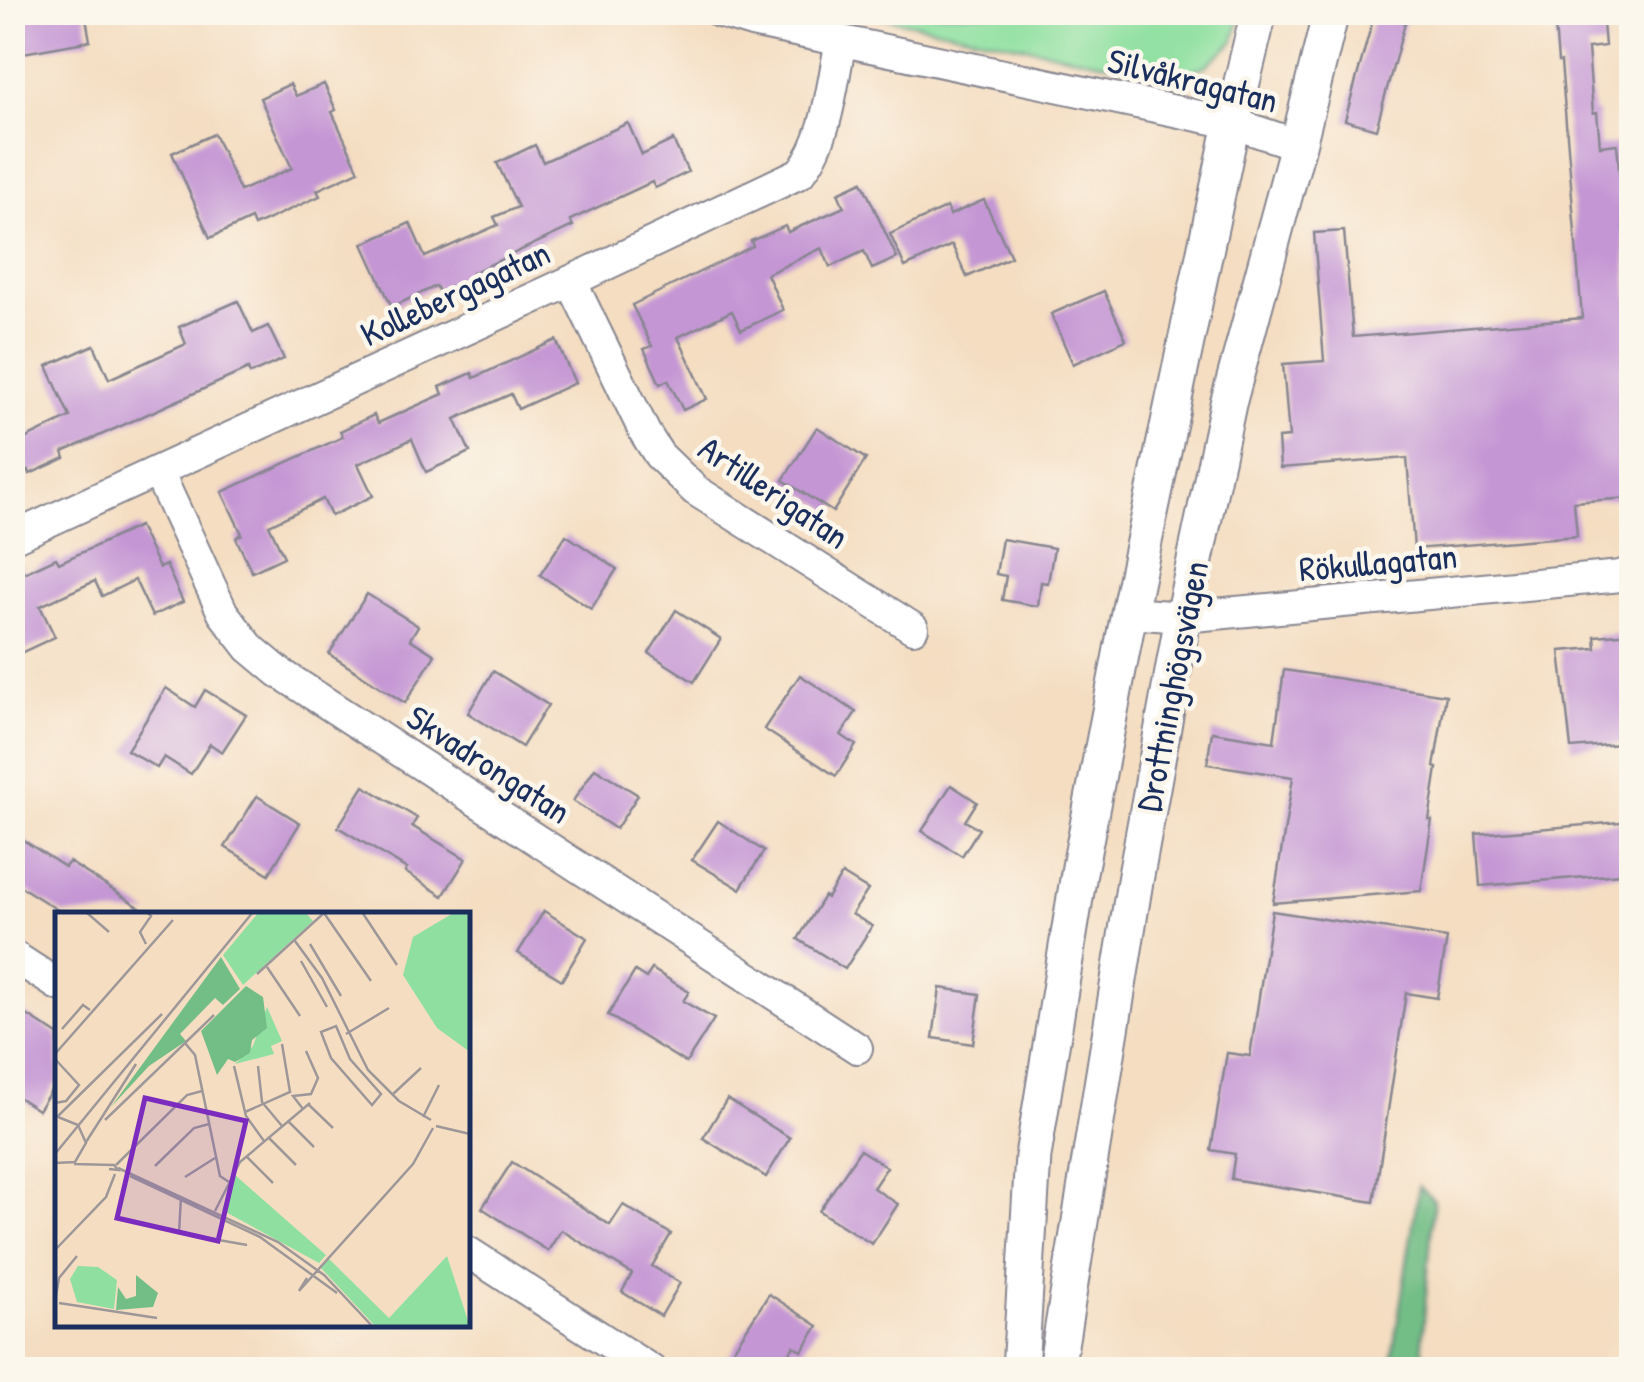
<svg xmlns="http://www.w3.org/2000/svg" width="1644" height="1382" font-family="'Patrick Hand',sans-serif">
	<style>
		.green { fill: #8fe0a0; stroke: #55887f; stroke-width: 2.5 }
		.forest { fill: #73be86; stroke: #477672; stroke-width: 2.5 }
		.building { fill: #c496d4 }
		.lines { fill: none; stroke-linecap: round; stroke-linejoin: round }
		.minor-casing { stroke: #888690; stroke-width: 34 }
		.tertiary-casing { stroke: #888690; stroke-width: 39 }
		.minor { stroke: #fff; stroke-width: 30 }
		.tertiary { stroke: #fff; stroke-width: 35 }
		.labels { text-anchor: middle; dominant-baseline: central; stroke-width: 9; stroke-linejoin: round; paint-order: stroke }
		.street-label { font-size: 35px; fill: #1b2f5e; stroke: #fbf7ec }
		.inset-road { fill: none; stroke: #9d9799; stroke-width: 2.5 }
		.view { fill: #7b2cbf; fill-opacity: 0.15; stroke: #7b2cbf; stroke-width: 5 }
		.inset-edge { fill: none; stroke: #1b2f5e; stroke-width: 5 }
	</style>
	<rect width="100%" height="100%" fill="#fbf7ec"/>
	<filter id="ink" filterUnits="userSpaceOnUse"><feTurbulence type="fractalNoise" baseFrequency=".01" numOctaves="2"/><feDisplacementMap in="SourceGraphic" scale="20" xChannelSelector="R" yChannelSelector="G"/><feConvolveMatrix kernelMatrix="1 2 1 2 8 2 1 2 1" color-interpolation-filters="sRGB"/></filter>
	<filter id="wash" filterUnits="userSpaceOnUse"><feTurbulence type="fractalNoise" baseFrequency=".0048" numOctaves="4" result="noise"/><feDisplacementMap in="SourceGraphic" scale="40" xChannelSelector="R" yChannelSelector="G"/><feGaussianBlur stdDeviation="2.25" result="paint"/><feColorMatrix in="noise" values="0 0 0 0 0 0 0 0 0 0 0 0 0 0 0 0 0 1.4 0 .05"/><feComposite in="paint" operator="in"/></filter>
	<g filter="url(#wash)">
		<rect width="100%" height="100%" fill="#f4ddc1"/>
		<polygon class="green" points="862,13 1241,13 1234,41 1206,66 1172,77"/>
		<polygon class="forest" points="1419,1186 1434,1201 1422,1344 1427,1369 1390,1369"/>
		<g id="blocks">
			<g class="building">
				<polygon points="12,12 85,12 90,41 12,55"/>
				<polygon points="1375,12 1408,12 1376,129 1345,120"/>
				<polygon points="1554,12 1602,12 1605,46 1588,48 1593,113 1597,112 1600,146 1617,144 1632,327 1632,485 1628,485 1629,498 1574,502 1577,536 1414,549 1407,458 1280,468 1278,438 1289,437 1283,364 1324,361 1314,233 1344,231 1353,337 1582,318 1561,62 1558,62"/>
				<polygon points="290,84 296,96 324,84 336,110 332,112 359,171 317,190 320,196 254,226 251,219 210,238 172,153 214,134 240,191 292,168 260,98"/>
				<polygon points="628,123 642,155 673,140 688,172 655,188 652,182 570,220 573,226 472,273 473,277 440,292 436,286 392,307 363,244 410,223 425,257 498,225 494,217 518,207 497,163 535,145 543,162"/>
				<polygon points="862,182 897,258 872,269 864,251 830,267 822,248 767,274 783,310 741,330 732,311 678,337 707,399 683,410 668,380 660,384 644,349 652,346 632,305 753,246 751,241 785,226 788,232 844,207 838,193"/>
				<polygon points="984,200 1011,257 967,277 952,245 905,267 890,234 947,207 950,215"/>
				<polygon points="1104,291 1126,340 1073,364 1051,314"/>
				<polygon points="238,301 253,333 268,326 284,359 250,374 248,369 63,452 65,458 30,474 29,470 12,477 12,445 70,417 47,366 94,345 109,379 186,344 179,327"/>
				<polygon points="556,340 575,383 518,409 511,394 455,419 470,452 426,472 412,439 358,464 373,496 331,516 323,499 269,525 284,557 252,572 236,538 242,534 222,492 343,437 340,431 374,415 378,423 443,394 440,387 472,373 474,378"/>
				<polygon points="817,427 866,459 833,512 783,480"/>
				<polygon points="139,526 159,568 166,565 183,602 152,616 135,580 102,596 95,581 40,606 55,637 12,657 12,556 16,556 24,573 56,558 59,563"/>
				<polygon points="566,535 617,569 591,609 540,575"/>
				<polygon points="1002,539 1054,548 1048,583 1041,582 1038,606 1002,600 1006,576 996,574"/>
				<polygon points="367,594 418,626 410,639 435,655 405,703 329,654"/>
				<polygon points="676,610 721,639 694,682 649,653"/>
				<polygon points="1632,633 1632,743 1571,748 1560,651 1596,648 1595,636"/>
				<polygon points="1284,670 1446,695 1434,767 1437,768 1429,820 1432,820 1421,891 1273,903 1293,777 1207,764 1212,732 1274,742"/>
				<polygon points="493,671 548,705 522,747 468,713"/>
				<polygon points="800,675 856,712 841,735 856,745 836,776 764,729"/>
				<polygon points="166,688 195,707 205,690 246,715 222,752 210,744 191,774 164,757 157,768 127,750"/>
				<polygon points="595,768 638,795 616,829 573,801"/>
				<polygon points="951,785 977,802 965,821 979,829 962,856 922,831"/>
				<polygon points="364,786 417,818 412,826 466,859 443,896 405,872 407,869 338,827"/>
				<polygon points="257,796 300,823 269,874 225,847"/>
				<polygon points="718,821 764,851 740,889 692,860"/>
				<polygon points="1632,821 1632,873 1480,886 1476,834"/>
				<polygon points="12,833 65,867 69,862 150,914 64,914 12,881"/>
				<polygon points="842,874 868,890 852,914 872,926 845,969 798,939 824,896 827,898"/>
				<polygon points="544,911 587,938 562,980 518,953"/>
				<polygon points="1272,911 1447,938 1437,998 1406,993 1374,1202 1231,1179 1235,1154 1211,1150 1227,1053 1250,1056"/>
				<polygon points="652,969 689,992 683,1001 714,1019 686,1063 608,1015 635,971 646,978"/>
				<polygon points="940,988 980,994 973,1044 933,1038"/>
				<polygon points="24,1013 58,1035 58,1080 38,1110 12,1093 12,1031"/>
				<polygon points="727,1099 790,1138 766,1177 703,1138"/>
				<polygon points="860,1150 887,1167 873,1188 898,1204 872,1244 819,1211"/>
				<polygon points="512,1162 610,1225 623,1205 671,1234 652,1266 680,1283 661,1316 622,1292 632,1274 561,1230 548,1251 482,1208"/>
				<polygon points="769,1294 818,1326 802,1351 794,1346 779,1370 720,1370"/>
			</g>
		</g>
	</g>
	<g filter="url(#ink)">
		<use href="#blocks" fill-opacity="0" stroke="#888690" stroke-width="2.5"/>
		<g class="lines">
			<g class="minor-casing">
				<g id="minor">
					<polyline points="719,12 752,22 1232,123 1298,145"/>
					<polyline points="571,281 645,433 659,455 695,490 913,628"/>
					<polyline points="158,472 223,613 250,648 280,673 857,1048"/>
					<path d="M12,538L571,281L800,173C828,140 832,83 841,41"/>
					<polyline points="1129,613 1183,617 1621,576 1632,571"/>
					<polyline points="12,955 58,985"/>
					<polyline points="468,1252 651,1370"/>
				</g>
			</g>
			<g class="tertiary-casing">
				<g id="tertiary">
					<polyline points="1020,1370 1033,1156 1080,867 1129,613 1232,123 1259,12"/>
					<polyline points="1056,1370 1135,881 1183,617 1228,404 1298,145 1331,12"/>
				</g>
			</g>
			<use href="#minor" class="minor"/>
			<use href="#tertiary" class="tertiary"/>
		</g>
	</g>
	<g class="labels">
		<g class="street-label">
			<text transform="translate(1193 80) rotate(14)">Silvåkragatan</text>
			<text transform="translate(455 293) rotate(-25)">Kollebergagatan</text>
			<text transform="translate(774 492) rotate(34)">Artillerigatan</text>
			<text transform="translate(1378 562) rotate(-5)">Rökullagatan</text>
			<text transform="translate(1172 686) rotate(-79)">Drottninghögsvägen</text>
			<text transform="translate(489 764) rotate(33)">Skvadrongatan</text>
		</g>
	</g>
	<g transform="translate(55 912)">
		<rect width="415" height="415" fill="#f4ddc1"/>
		<path d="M204,0H250L258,9L188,73L168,43ZM400,0H415V140L382,116L348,63L358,25ZM212,95L227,129L216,134L219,142L180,152L198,134ZM180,263L271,343L264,351L167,298ZM392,344L415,415H321L266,356L273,346L334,406ZM23,354L43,355L62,368L59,397L22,390L15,367Z" fill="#8fe0a0"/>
		<path d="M166,45L185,77L168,93L160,86L125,122L131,129L94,154L56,195ZM191,74L208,85L212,116L197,128L195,141L180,150L173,147L162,163L146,119ZM81,363L103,381L98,395L61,398L63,375L71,387L81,384Z" fill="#73be86"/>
		<path class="inset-road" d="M31,0L54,20M307,0L342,53M269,1L316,69M240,29L267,66L313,158L344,189L376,208M91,32L85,20L96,4L92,0M255,32L286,84M246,49L272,95M212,55L245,104M202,62L270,0M281,114L295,147L326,182L317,193L276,146L266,120ZM7,117L28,93L35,98M291,122L334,96M130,131L159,103M0,142L118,8M0,147L24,173L11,189L0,191M179,154L191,204L209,229M203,154L207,190L227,214M337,183L366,156M253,192L278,216M248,197L238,184L256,182L263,166L251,139M190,200L235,180L227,132M2,205L107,102M368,205L384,173M50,208L130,131L140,143L165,264L174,270M233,209L259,235M381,214L415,222M213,225L241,253M31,230L81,152M0,242L198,0M191,244L218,271M0,251L20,250L31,231L23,213L3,205M19,252L59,253L63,258L54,257M61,253L132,183L147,179M100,254L139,216L154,212M63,256L223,330L269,363L318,415M75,264L205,325L282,381M130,265L160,246M126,285L124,321L192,333M160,299L185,250L255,191M0,338L51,285L60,262M252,366L244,379L358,252L378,216M0,390L4,366L22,344M4,391L102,406"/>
		<path class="view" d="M90,186L191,209L163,329L62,306Z"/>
		<rect width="415" height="415" class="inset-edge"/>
	</g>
	<rect width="1644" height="1382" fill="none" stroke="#fbf7ec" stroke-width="50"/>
</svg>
